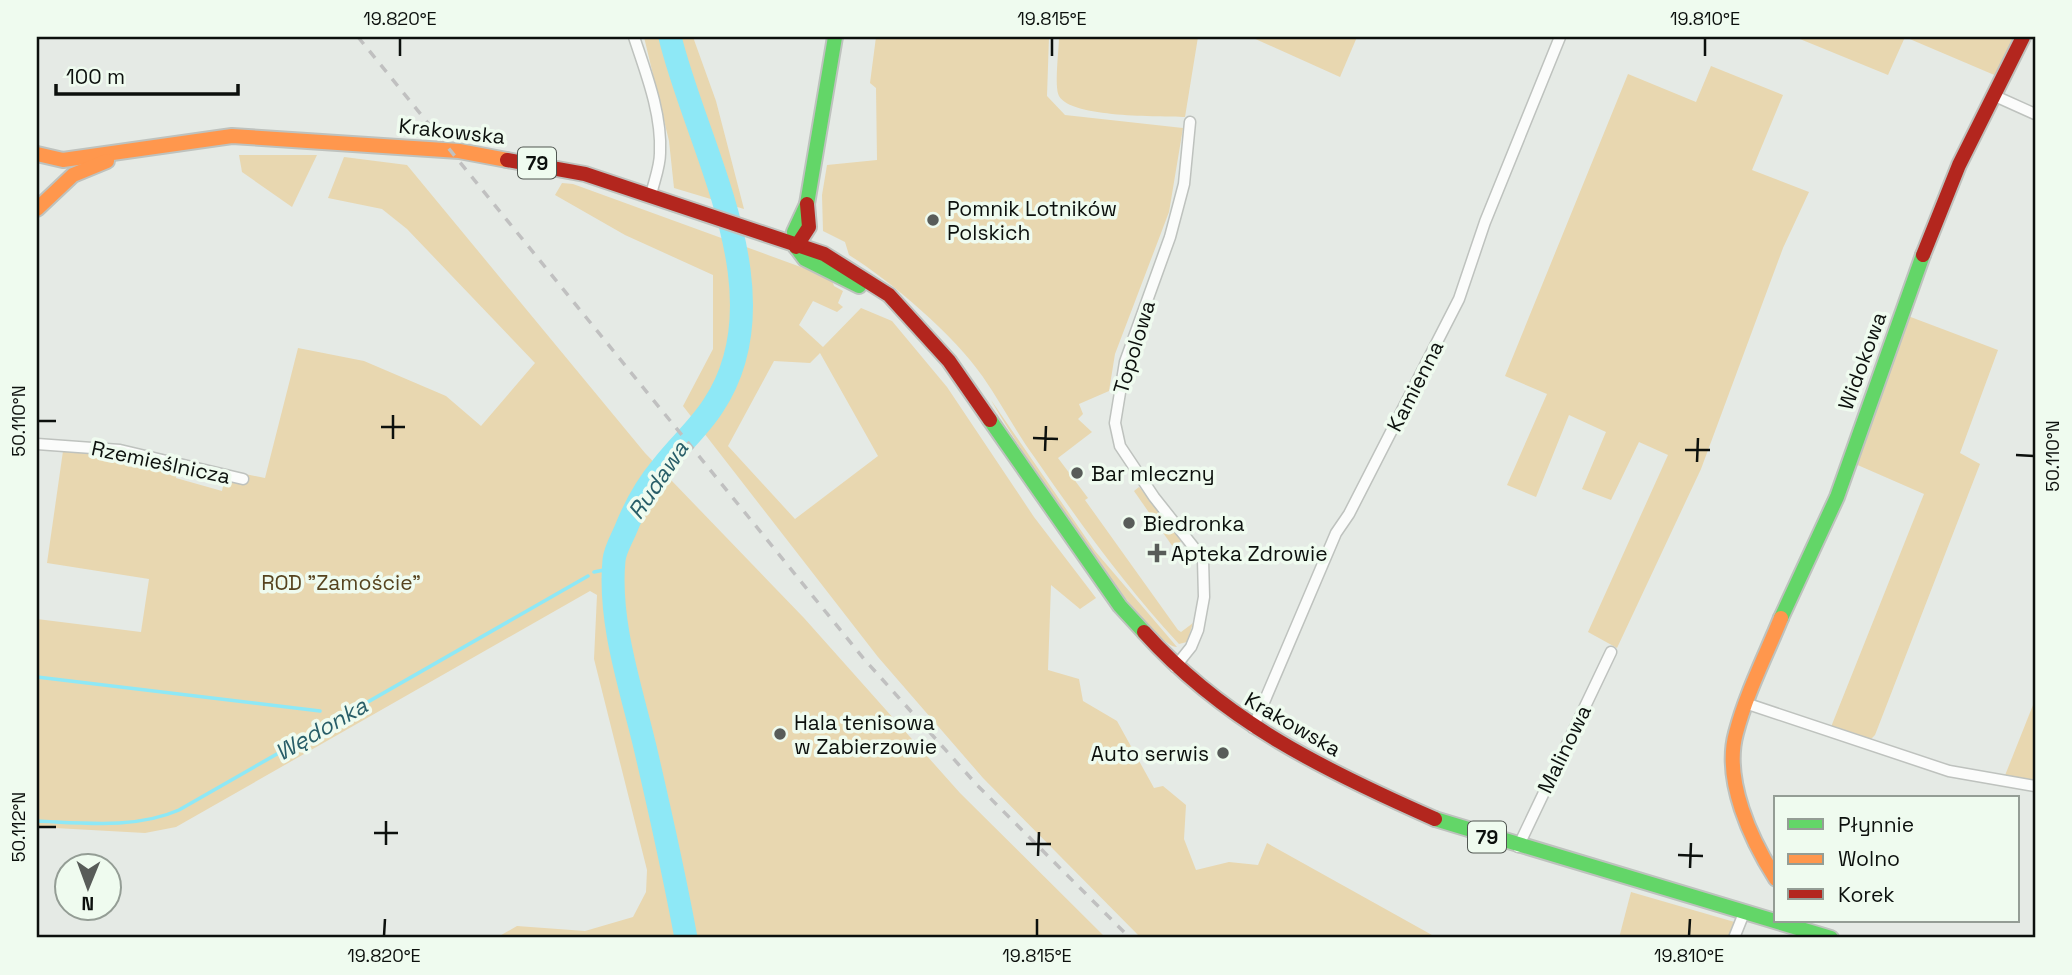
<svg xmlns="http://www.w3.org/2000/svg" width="2072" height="975" font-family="'Space Grotesk',sans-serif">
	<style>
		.green { fill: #e8d7b0; fill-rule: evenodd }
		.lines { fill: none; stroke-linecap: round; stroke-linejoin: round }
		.stream { stroke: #8ee8f6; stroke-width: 3.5 }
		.river { stroke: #8ee8f6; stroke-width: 23 }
		.street-casing { stroke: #bec2be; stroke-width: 13 }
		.fast-casing { stroke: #bec2be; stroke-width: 18 }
		.slow-casing { stroke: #bec2be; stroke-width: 18 }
		.jam-casing { stroke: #bec2be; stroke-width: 18 }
		.street { stroke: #fbfcfb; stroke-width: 10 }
		.fast { stroke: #63d668; stroke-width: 14 }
		.slow { stroke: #ff974d; stroke-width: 14 }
		.jam { stroke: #b3261e; stroke-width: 14 }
		.rail { stroke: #c0c0c0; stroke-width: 3.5; stroke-dasharray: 9 9; stroke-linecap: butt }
		.ticks { fill: none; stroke: #0c100d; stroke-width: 2.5 }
		.poi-dot { fill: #585c59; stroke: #effbef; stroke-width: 2.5 }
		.labels { text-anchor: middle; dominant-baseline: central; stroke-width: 7; stroke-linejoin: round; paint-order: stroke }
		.shield { fill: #effbef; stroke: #505651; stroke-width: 2 }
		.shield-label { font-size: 19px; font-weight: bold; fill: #0c100d }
		.street-label { font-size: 21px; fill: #0c100d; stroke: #effbef }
		.poi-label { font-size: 21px; fill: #0c100d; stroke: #effbef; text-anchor: start }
		.park-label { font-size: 21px; fill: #56431f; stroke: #effbef }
		.water-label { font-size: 23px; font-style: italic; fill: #285e68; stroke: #effbef }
		.neatline { fill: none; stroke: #0c100d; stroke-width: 2.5 }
		.ticks-label { font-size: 18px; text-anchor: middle; fill: #0c100d }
	</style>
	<rect width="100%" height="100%" fill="#e5eae5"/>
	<g class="green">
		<polygon points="644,37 693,37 716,101 744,209 674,188 669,141"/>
		<path d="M876,37H1049L1047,96L1065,115L1183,128L1169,212L1115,354L1109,391L1079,404L1083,414L1078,419L1092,432L1058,458L1088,498L1085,500L1178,630L1181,632L1193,623L1187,642L1179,644C1125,586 1080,523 1035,458C1016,432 1001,403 983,377C955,336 891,281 849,255L845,242L823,231L822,195L827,165L877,160L876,88L870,83Z"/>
		<path d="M1059,37H1198L1185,117C1160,116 1071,118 1059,96C1054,86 1059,50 1059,37Z"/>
		<polygon points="1251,37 1357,37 1340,77"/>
		<polygon points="1795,37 2017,37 1999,77 1905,37 1888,75"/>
		<polygon points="1711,66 1783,95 1752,170 1809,192 1783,248 1701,469 1617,648 1588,632 1668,455 1639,442 1611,500 1582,489 1606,432 1569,415 1536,497 1507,485 1547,394 1505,376 1628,74 1696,102"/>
		<polygon points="239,155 317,155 292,207 242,172"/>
		<polygon points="344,157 407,165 645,453 804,618 960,793 1106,938 496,938 517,926 585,931 633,917 646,892 647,870 594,659 597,595 590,591 176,827 145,833 37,827 37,619 141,632 149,579 47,563 63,451 111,454 177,470 176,478 222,491 224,482 242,484 245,474 265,478 298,348 364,361 446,396 481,426 535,363 407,229 382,209 328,198"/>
		<path d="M562,183L573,184L831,278L834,286L843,291L838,303L843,307L837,312L813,301L799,325L823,347L861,308L892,321L947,387L1034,517L1096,598L1080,609L1051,585L1048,670L1079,679L1083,701L1117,721L1154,788L1163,786L1186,805L1184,839L1196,870L1229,862L1258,865L1267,843L1432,935L1431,938H1141L983,778L878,657L683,406L713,349V275L625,235L555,195ZM820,353L878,456L795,519L728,446L774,361L810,363Z"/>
		<polygon points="1908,316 1998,350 1960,453 1980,464 1875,735 1869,741 1831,727 1924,494 1853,463"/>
		<path d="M991,400L1095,551L1177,647C1147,647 1010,435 991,400Z"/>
		<polygon points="1139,487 1184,539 1173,547 1134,491"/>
		<polygon points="2035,700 2035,783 2004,778"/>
		<polygon points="1631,892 1738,923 1733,938 1619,938"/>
	</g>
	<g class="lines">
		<g class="stream">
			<polyline points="594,572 614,568"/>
			<polyline points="37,677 320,711"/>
			<path d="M37,821C84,823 136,829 179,810L588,576"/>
		</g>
		<path class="river" d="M670,37C697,149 787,295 713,406C699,428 678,446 662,467C646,486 634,508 625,531C621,540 615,550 614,560C608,622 631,688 645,747C660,811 674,874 686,938"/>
		<g class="street-casing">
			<g id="street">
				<path d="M634,37C646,73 662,114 660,153C660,167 654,181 651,195"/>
				<polyline points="1995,96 2035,114"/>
				<polyline points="37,444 120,450 243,479"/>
				<polyline points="1175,667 1191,647 1198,630 1204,597 1203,559 1154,497 1120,446 1115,423 1125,362 1170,237 1184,184 1190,122"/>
				<polyline points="1745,703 1949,771 2035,786"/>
				<polyline points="1253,728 1336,533 1349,514 1459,299 1485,222 1560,37"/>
				<polyline points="1518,847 1611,652"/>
				<polyline points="1734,938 1744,913"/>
			</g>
		</g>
		<g class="fast-casing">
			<g id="fast">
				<polyline points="796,247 794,232 807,204 835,37"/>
				<polyline points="796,247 805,259 859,286"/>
				<polyline points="990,420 1120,606 1144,632"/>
				<polyline points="1781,618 1837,497 1923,255"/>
				<polyline points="1435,819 1831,938"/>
			</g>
		</g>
		<g class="slow-casing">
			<g id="slow">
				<polyline points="37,154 63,160 232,136 459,151 507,160"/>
				<polyline points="37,209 73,175 107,161"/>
				<path d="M1776,879C1751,840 1723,780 1736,733C1746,694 1766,655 1781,618"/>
			</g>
		</g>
		<g class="jam-casing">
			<g id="jam">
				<polyline points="507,160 585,174 824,254 889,295 949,361 990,420"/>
				<polyline points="796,247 809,227 807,204"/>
				<polyline points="1923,255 1959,165 2023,37"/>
				<path d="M1144,632C1225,722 1326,771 1435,819"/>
			</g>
		</g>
		<use href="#street" class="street"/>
		<use href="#fast" class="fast"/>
		<use href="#slow" class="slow"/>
		<use href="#jam" class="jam"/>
		<polyline class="rail" points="358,37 864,659 977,785 1130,938"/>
	</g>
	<path class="ticks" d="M400,56V38M1052,56V38M1705,56V38M38,421H56M381,427H405M1033,438L1058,439M393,439V415M1685,450H1710M1045,451L1046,426M2016,455L2034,456M1697,462L1698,438M38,827H56M374,833H398M1026,844H1051M386,845V821M1678,855L1703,856M1038,856L1039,832M1690,868L1691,843M384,936L385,919M1037,936V919M1689,936L1690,919"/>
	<g class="poi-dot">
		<circle cx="933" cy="220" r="7"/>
		<circle cx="1077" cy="473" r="7"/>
		<circle cx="1129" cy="523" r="7"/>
		<path d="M1153.5 542.5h7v7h7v7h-7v7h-7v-7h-7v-7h7z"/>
		<circle cx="780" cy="734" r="7"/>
		<circle cx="1223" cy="753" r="7"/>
	</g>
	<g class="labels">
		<g class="shield">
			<rect x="518" y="147.5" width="38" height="31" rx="5"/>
			<rect x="1468" y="821.5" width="38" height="31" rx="5"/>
		</g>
		<g class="shield-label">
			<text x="537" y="163">79</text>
			<text x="1487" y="837">79</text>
		</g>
		<g class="street-label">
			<text transform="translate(452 131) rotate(6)">Krakowska</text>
			<text transform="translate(1134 347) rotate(-73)">Topolowa</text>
			<text transform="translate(1862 361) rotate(-70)">Widokowa</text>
			<text transform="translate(1415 386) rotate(-63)">Kamienna</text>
			<text transform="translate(161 462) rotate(12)">Rzemieślnicza</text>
			<text transform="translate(1293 724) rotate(30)">Krakowska</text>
			<text transform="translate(1564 749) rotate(-64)">Malinowa</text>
		</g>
		<g class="poi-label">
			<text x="947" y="208">Pomnik Lotników<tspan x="947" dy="24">Polskich</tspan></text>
			<text x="1091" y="473">Bar mleczny</text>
			<text x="1143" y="523">Biedronka</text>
			<text x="1171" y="553">Apteka Zdrowie</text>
			<text x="794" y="722">Hala tenisowa<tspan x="794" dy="24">w Zabierzowie</tspan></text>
			<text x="1209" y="753" text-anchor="end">Auto serwis</text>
		</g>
		<g class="park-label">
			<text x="341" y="582">ROD "Zamoście"</text>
		</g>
		<g class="water-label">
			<text transform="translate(658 480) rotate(-56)">Rudawa</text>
			<text transform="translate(321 729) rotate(-30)">Wędonka</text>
		</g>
	</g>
	<rect width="2072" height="975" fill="none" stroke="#effbef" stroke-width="77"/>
	<rect x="1774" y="796" width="245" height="126" fill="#effbef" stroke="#949d95" stroke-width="2"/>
	<rect x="1788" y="819" width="35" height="10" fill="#63d668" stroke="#949d95" stroke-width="2"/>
	<text x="1838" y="832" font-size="21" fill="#0c100d">Płynnie</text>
	<rect x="1788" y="854" width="35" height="10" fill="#ff974d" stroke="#949d95" stroke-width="2"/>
	<text x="1838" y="866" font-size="21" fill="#0c100d">Wolno</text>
	<rect x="1788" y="889" width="35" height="10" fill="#b3261e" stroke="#949d95" stroke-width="2"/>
	<text x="1838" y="902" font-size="21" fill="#0c100d">Korek</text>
	<g transform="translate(88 887) rotate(181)"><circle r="33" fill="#effbef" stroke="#949d95" stroke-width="2"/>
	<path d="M0-5L12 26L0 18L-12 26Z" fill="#585c59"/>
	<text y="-10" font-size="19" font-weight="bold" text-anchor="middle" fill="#0c100d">N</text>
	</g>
	<path d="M56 84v10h182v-10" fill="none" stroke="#0c100d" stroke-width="3.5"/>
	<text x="66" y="84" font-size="21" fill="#0c100d" stroke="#effbef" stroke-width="5" paint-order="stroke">100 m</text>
	<rect x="38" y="38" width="1996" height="898" class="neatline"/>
	<g class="ticks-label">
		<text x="400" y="25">19.820°E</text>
		<text x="1052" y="25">19.815°E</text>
		<text x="1705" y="25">19.810°E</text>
		<text transform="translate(19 421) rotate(-90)" y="6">50.110°N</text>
		<text transform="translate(2053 456) rotate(-90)" y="6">50.110°N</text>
		<text transform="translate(19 827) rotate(-90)" y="6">50.112°N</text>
		<text x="384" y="962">19.820°E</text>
		<text x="1037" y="962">19.815°E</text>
		<text x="1689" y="962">19.810°E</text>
	</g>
</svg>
